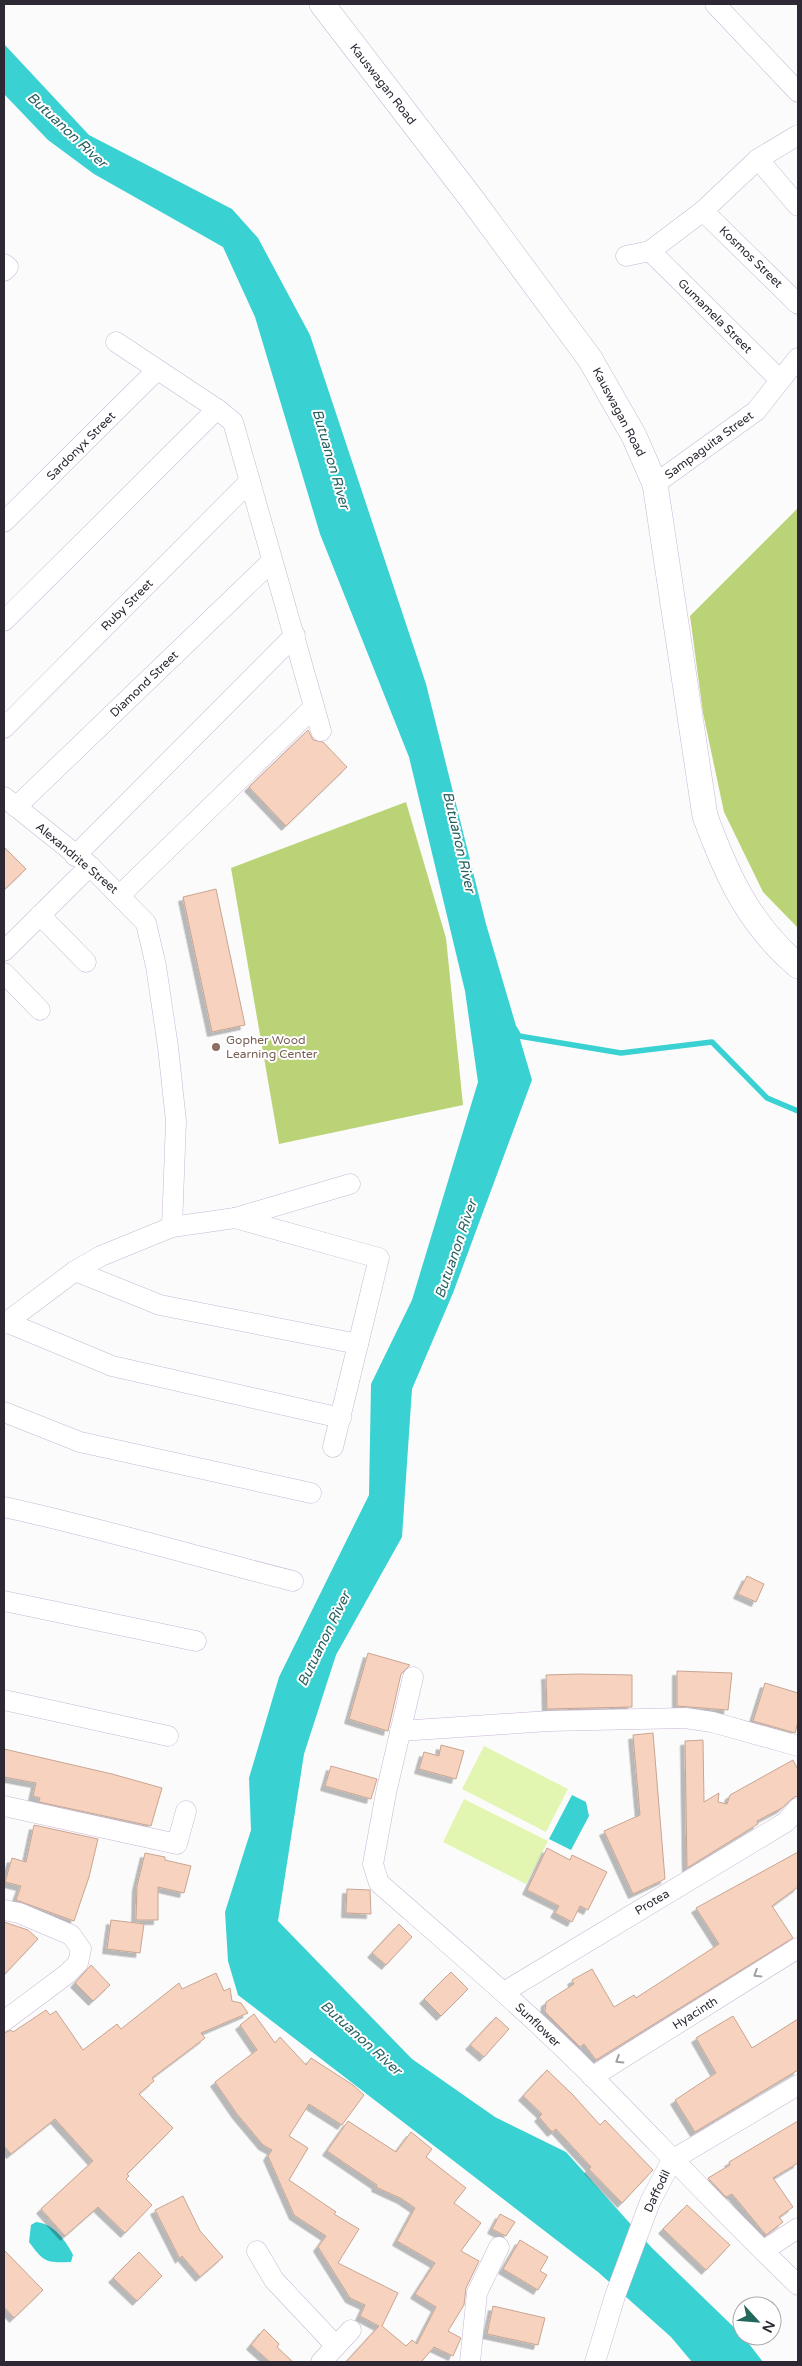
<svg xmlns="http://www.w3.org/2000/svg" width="802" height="2366" font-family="'Varela Round',sans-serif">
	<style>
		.green { fill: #e2f6b2 }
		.forest { fill: #bbd377 }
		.water { fill: #3ad1d2 }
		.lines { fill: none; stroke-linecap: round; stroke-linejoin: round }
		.stream { stroke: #3ad1d2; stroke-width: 5.5 }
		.building { fill: #f6d2bf; stroke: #c8a592; filter: url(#shadow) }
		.minor-casing { stroke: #c9b7d7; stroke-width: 21 }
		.tertiary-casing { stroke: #c9b7d7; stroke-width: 26 }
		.minor { stroke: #fff; stroke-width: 20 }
		.tertiary { stroke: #fff; stroke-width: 25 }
		.oneway { stroke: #a19ea4 }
		.education-dot { fill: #8d6e63; stroke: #fff; stroke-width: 2 }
		.labels { text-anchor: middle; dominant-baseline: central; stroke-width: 4; stroke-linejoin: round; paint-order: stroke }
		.street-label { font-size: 12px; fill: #2e2834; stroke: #fff }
		.education-label { font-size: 12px; fill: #785e54; stroke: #fff; text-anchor: start }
		.water-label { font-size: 14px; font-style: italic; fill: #266162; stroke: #fff }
	</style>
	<defs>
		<filter id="shadow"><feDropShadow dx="-4.5" dy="4.5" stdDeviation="0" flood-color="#0004"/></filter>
	</defs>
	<rect width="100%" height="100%" fill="#fbfbfb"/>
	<g class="green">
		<polygon points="484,1746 568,1789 546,1832 462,1789"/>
		<polygon points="464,1799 548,1841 526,1884 443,1842"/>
	</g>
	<g class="forest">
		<polygon points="798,508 798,928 763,892 724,812 703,713 690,616"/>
		<polygon points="406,802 446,938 463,1105 279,1144 231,868"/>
	</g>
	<g class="water">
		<polygon points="4,44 89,135 232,209 258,238 310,335 426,684 486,924 532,1080 453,1293 412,1389 402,1537 336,1655 304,1754 278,1921 412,2059 495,2117 566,2152 652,2248 743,2336 763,2362 692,2362 671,2337 598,2272 238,1995 228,1961 225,1912 251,1830 249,1778 279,1677 369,1495 371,1384 412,1300 478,1082 465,991 409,757 320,534 255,317 223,247 94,174 48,140 4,94"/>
		<polygon points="572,1795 586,1802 589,1816 571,1850 549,1839"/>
		<path d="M36,2222C53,2223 66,2241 73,2255L71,2262C45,2263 44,2262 29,2242L31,2225Z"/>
	</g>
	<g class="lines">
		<polyline class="stream" points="515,1029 519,1036 621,1053 712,1042 767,1098 798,1111"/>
	</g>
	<g class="building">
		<polygon points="308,730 313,740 323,742 347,767 286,826 249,787"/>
		<polygon points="4,847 26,869 4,890"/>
		<polygon points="216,889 245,1025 212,1032 183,897"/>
		<polygon points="747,1576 764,1584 756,1602 738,1594"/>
		<polygon points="368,1653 410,1665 401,1674 388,1731 349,1719"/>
		<polygon points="677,1671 732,1673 728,1710 677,1706"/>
		<polygon points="579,1674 632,1675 632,1707 547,1709 546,1675"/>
		<polygon points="765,1683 798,1693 798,1722 795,1733 753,1721"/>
		<polygon points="653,1733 665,1879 633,1894 604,1831 640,1815 633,1735"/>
		<polygon points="703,1740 704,1802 719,1793 718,1802 727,1804 730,1795 793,1760 798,1770 798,1796 794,1797 782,1808 757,1821 758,1824 687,1868 685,1741"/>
		<polygon points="441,1745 464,1751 456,1779 419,1769 424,1752 439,1756"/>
		<polygon points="4,1749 112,1774 162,1788 151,1826 39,1802 40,1798 33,1796 36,1783 4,1777"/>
		<polygon points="331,1766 377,1779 371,1799 325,1786"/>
		<polygon points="34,1825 98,1839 89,1877 74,1921 16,1900 21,1886 5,1882 12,1858 26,1862"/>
		<polygon points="547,1848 570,1860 572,1855 607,1872 588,1910 580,1906 572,1922 555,1913 559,1906 527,1890"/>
		<polygon points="798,1852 798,1887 772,1906 793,1938 596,2060 584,2044 580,2047 545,2012 546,2002 574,1984 572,1980 592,1969 614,2007 634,1995 636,1998 719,1944 696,1908"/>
		<polygon points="145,1853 165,1857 165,1860 191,1866 184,1893 158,1887 158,1920 136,1920 137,1886"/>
		<polygon points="347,1889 370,1890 371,1914 346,1913"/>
		<polygon points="111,1920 144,1924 140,1953 107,1949"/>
		<polygon points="4,1922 28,1930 38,1939 4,1975"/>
		<polygon points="399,1924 412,1937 386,1965 372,1953"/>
		<polygon points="91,1965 110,1985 93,2001 75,1983"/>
		<polygon points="451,1972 468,1989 441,2016 424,1999"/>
		<polygon points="216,1973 224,1991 230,1988 232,2001 241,2003 248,2013 201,2033 205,2038 152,2078 154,2081 139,2094 173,2128 127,2174 129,2176 126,2179 152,2205 125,2233 98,2207 65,2236 41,2209 93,2161 55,2119 11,2154 4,2146 4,2033 11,2030 13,2032 46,2010 50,2015 56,2011 83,2050 117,2024 121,2029 179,1983 182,1989"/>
		<polygon points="254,2014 275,2043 280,2037 306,2065 311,2058 353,2085 364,2095 342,2125 309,2104 289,2136 308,2148 289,2180 336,2212 334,2214 359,2229 338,2263 398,2293 382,2326 406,2346 412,2340 417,2344 436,2307 415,2294 435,2263 397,2241 415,2208 402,2199 376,2187 377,2185 327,2151 348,2121 396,2152 411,2132 432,2149 426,2157 466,2188 454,2203 481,2223 461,2251 479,2261 466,2288 464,2305 448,2331 461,2338 453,2356 434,2347 422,2361 424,2362 346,2362 379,2326 360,2316 365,2305 350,2298 318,2247 326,2236 294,2215 268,2156 272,2150 263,2145 237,2114 215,2082 257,2050 240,2025"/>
		<polygon points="733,2016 752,2048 798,2019 798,2070 695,2132 675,2100 716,2073 696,2038"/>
		<polygon points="496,2017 509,2029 484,2057 470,2045"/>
		<polygon points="547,2070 573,2095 600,2125 605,2120 653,2170 622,2203 589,2169 591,2167 556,2129 552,2132 539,2117 542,2114 523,2096"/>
		<polygon points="798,2121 798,2163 773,2178 793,2207 779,2217 783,2222 766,2235 732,2194 726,2197 708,2178 730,2165 729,2162"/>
		<polygon points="183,2196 200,2231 223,2257 200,2277 182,2256 180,2259 155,2210"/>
		<polygon points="687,2205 730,2245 706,2270 663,2229"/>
		<polygon points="500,2214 515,2222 506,2236 492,2229"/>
		<polygon points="520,2240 548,2257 540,2271 547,2275 538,2290 503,2269"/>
		<polygon points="4,2250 43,2290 14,2318 4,2307"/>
		<polygon points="139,2252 162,2276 137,2301 113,2278"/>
		<polygon points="493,2306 545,2318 538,2345 487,2334"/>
		<polygon points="264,2329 279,2344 277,2347 293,2362 270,2362 251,2345"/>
	</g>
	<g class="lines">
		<g class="minor-casing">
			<g id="minor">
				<polyline points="715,4 798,92"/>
				<polyline points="758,159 798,206"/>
				<polyline points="703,211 798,304"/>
				<polyline points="650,251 780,380"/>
				<polyline points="626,256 650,251 703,211 758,159 798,135"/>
				<polyline points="4,264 8,267 4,271"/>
				<polyline points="116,342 217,409 233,422 321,731"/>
				<polyline points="655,484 756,411 798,358"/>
				<polyline points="4,522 157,370"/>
				<polyline points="4,621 217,409"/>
				<polyline points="4,728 250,481"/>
				<polyline points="4,797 90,866 146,923 156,966 168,1047 176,1121 172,1227"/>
				<polyline points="16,807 272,561"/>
				<polyline points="75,856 295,635"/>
				<polyline points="120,895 314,707"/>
				<polyline points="40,915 86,962"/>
				<polyline points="4,951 90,866"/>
				<polyline points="4,973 40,1010"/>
				<polyline points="235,1218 379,1258 333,1447"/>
				<polyline points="75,1271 160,1305 358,1344"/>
				<polyline points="6,1322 112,1366 341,1418"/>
				<polyline points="4,1324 75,1271 101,1256 172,1227 235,1218 350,1184"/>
				<polyline points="4,1412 80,1442 311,1493"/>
				<path d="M4,1507C101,1528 197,1557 293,1581"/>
				<polyline points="4,1601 196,1641"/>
				<path d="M413,1677L386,1793L373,1864L379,1883C452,1947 525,2009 593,2077C661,2146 728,2218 798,2285"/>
				<polyline points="4,1700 168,1736"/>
				<polyline points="400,1731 549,1721 685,1718 712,1722 798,1746"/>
				<polyline points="4,1806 177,1844 186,1811"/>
				<polyline points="4,1910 19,1913 71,1935 81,1949 78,1963 67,1974 4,2021"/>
				<polyline points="504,1992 786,1822 798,1808"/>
				<polyline points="592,2077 798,1948"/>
				<polyline points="257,2251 274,2280 336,2346"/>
				<polyline points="763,2251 798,2228"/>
				<polyline points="321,2362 351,2330"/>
				<polyline points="470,2362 477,2293 499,2247"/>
				<polyline points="595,2362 615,2296 650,2202 672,2160 798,2085"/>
			</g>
		</g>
		<g class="tertiary-casing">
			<path id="tertiary" d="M322,4L471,198L590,359L634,436L655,484L705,816C727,876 749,924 798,966"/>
		</g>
		<use href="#minor" class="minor"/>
		<use href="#tertiary" class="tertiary"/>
	</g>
	<defs><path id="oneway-chevron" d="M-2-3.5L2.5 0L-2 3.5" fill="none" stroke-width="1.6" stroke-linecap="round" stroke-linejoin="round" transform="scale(1.25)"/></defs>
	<g class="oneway">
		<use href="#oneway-chevron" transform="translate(757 1974) rotate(148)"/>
		<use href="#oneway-chevron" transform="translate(619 2060) rotate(148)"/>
	</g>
	<circle class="education-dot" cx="216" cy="1047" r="5"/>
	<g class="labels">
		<g class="street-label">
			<text transform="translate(383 84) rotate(52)">Kauswagan Road</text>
			<text transform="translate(751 257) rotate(44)">Kosmos Street</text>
			<text transform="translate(715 316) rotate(45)">Gumamela Street</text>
			<text transform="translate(619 412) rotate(62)">Kauswagan Road</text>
			<text transform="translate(709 445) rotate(-36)">Sampaguita Street</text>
			<text transform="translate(81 446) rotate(-45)">Sardonyx Street</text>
			<text transform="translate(127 605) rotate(-45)">Ruby Street</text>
			<text transform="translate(144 684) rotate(-44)">Diamond Street</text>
			<text transform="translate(77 858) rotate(40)">Alexandrite Street</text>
			<text transform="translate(652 1902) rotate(-31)">Protea</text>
			<text transform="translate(695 2013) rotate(-32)">Hyacinth</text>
			<text transform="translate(538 2025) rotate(44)">Sunflower</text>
			<text transform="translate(657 2191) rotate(-65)">Daffodil</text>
		</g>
		<g class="education-label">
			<text x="226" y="1040">Gopher Wood<tspan x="226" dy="14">Learning Center</tspan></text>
		</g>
		<g class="water-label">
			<text transform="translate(67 130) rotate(43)">Butuanon River</text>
			<text transform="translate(331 459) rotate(74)">Butuanon River</text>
			<text transform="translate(459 842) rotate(77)">Butuanon River</text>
			<text transform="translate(456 1249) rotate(-71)">Butuanon River</text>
			<text transform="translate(324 1639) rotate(-64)">Butuanon River</text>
			<text transform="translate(361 2038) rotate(42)">Butuanon River</text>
		</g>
	</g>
	<rect width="802" height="2366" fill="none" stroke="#2e2834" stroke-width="10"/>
	<g transform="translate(757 2321) rotate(116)"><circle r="24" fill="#ffffff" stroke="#aba9ae"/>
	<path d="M0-4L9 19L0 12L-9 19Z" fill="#23685b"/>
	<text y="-8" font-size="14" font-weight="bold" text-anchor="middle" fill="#2e2834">N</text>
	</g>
</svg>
